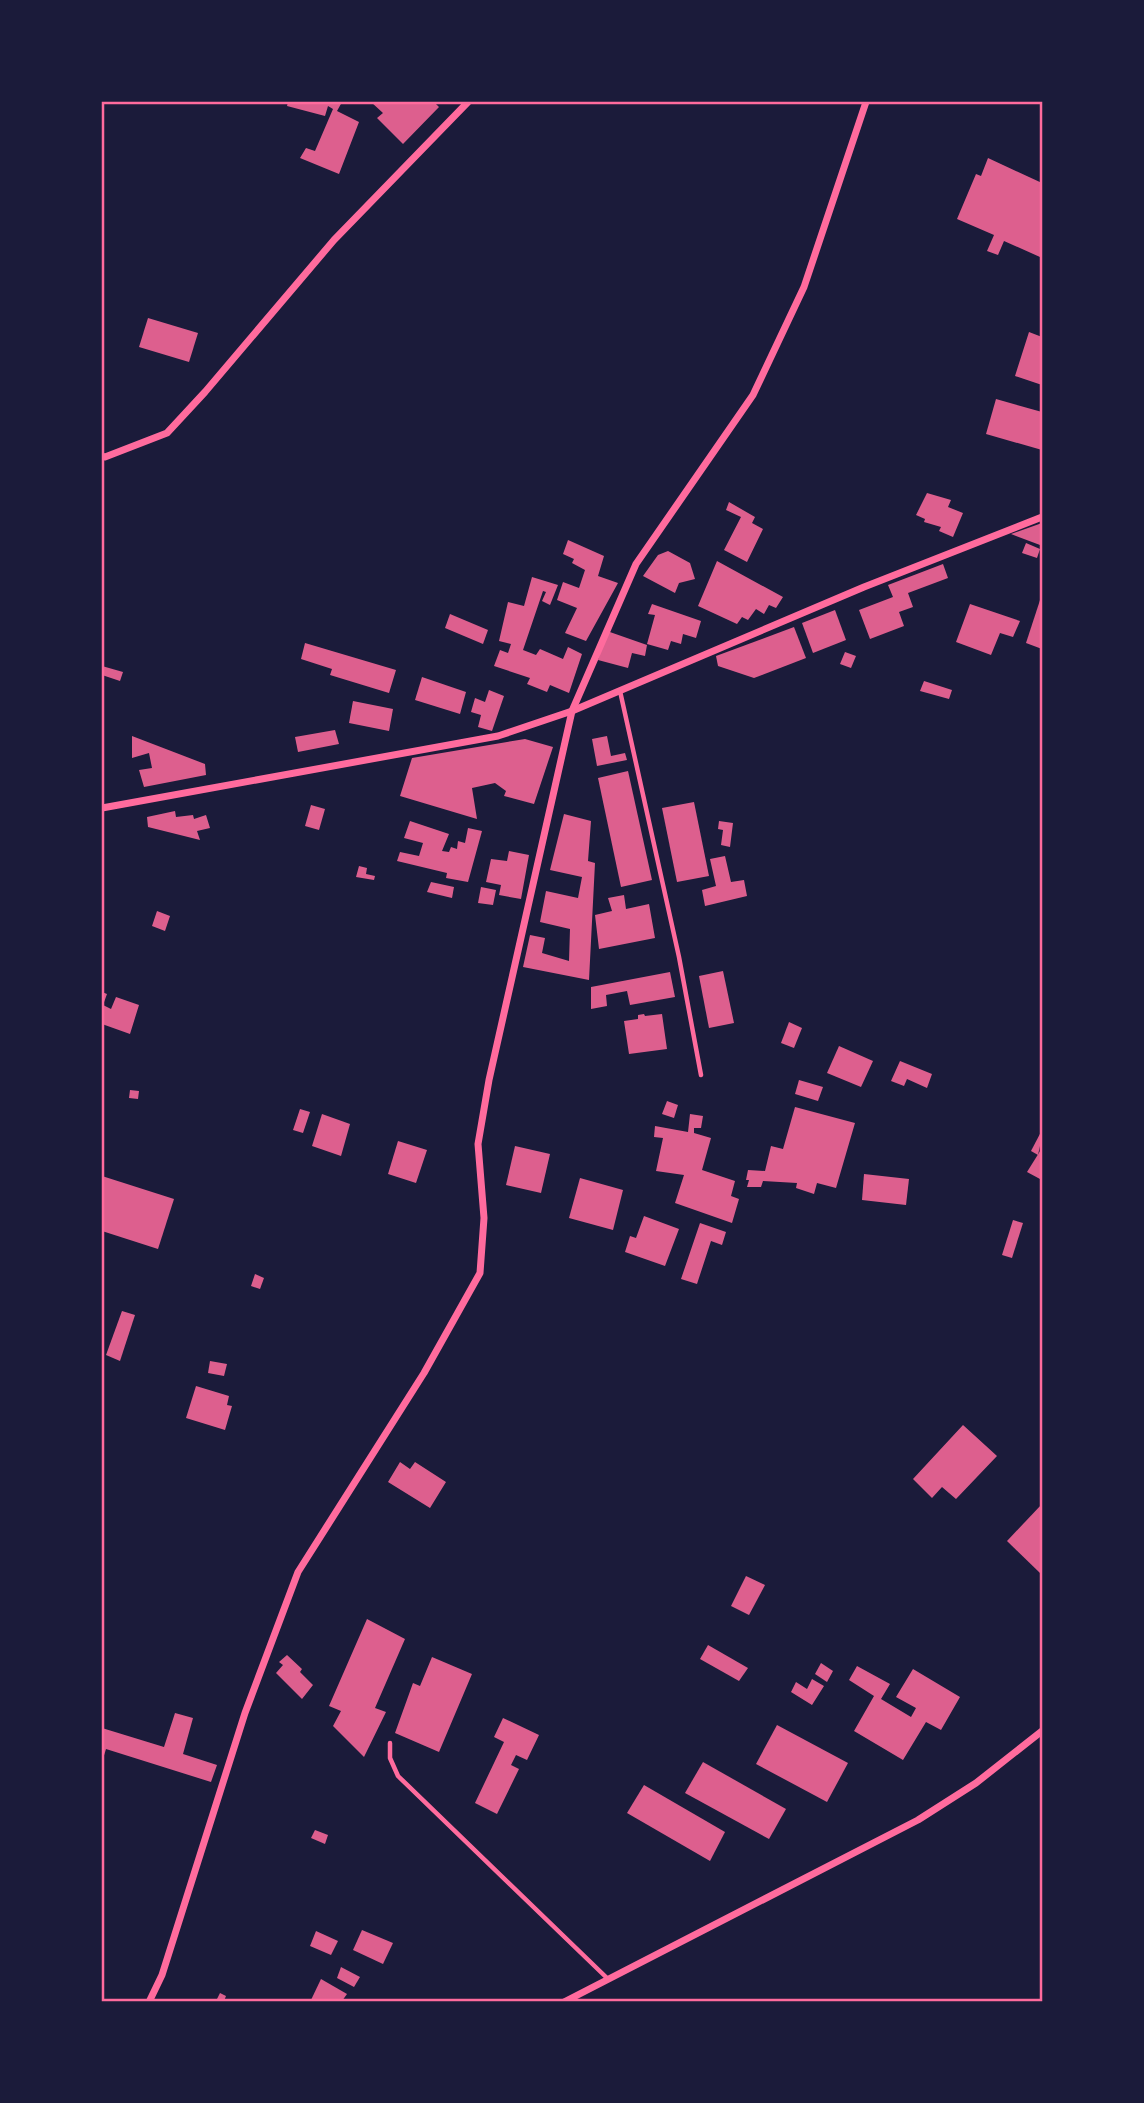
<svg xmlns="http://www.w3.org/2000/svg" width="1144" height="2103" font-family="'IBM Plex Serif',serif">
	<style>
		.building { fill: #dd5f8e }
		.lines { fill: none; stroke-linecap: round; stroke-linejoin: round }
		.service { stroke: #ff6b9d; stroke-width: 4.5 }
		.minor { stroke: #ff6b9d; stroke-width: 7 }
		.neatline { fill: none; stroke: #ff6b9d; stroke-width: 2.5 }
	</style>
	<rect width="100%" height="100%" fill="#1b1b3a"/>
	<g class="building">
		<polygon points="288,102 342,102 337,111 359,122 339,174 300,158 306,148 315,151 333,109 328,106 325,116 287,106"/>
		<polygon points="371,102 434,102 439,107 403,144 377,118 383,113"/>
		<polygon points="988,158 1042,183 1042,252 1040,257 1004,241 998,255 987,251 994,235 957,219 976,174 981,176"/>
		<polygon points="148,318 198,333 189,362 139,347"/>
		<polygon points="1029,332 1042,337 1040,350 1042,351 1042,385 1015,376"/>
		<polygon points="996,399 1042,412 1042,450 986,434"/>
		<polygon points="927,493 951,500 948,507 963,513 953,537 939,531 941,527 924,522 925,519 916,515"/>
		<polygon points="729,502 755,517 752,523 763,529 747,562 724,550 741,517 726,510"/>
		<polygon points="1042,523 1040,545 1011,534"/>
		<polygon points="568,540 604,556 598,576 618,583 586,641 565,633 577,608 557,600 563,582 579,588 585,570 572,563 574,559 563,554"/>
		<polygon points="1026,543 1040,549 1037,558 1022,553"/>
		<polygon points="668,551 690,563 695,579 679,583 675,593 643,576 658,555"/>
		<polygon points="717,561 783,597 776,608 769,605 764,614 756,609 748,620 742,617 737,624 698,606"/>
		<polygon points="943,564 948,578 908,593 913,607 899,612 904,626 870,639 859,610 893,597 888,585"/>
		<polygon points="532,577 558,585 550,605 542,601 546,592 543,591 523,650 536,655 540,649 563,659 568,647 582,654 569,693 550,685 547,692 527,684 530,678 494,666 500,650 508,653 511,644 499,641 508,602 524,606"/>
		<polygon points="1042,594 1042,649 1026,643"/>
		<polygon points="652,604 701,621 696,638 683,634 681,644 671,641 668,650 647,644 655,615 648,614"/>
		<polygon points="970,604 1020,621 1013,637 1000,633 991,655 956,642"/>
		<polygon points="835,610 846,640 813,653 802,623"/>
		<polygon points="450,614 488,630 483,644 445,628"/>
		<polygon points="794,627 806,658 754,678 718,666 716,656"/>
		<polygon points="607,631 647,645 645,656 632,653 628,668 598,660"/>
		<polygon points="305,643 396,670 389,693 330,675 332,669 301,659"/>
		<polygon points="845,652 856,656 851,668 840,664"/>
		<polygon points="102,666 123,672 120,681 102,675"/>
		<polygon points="422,677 466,692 460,714 415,700"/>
		<polygon points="924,681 952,690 949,699 920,691"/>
		<polygon points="489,690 504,696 492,731 478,727 481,715 471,712 475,698 485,702"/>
		<polygon points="353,701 393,709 389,731 349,723"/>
		<polygon points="335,730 339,744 298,752 295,737"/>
		<polygon points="132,736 205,764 206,775 144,787 139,770 152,768 149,753 132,758"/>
		<polygon points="607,736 611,756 625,753 627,760 597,766 592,739"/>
		<polygon points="525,739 553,747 534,804 504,796 506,791 495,783 472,788 477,819 400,796 412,758"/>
		<polygon points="628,771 652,880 621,887 598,778"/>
		<polygon points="694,802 709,876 677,882 662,808"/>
		<polygon points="311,805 325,809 319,830 305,826"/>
		<polygon points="175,811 176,817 193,815 194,819 206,815 210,828 197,831 200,840 148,827 147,817"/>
		<polygon points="564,814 591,821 588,861 595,863 589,980 523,967 530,935 545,938 542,953 569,961 570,929 540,922 546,891 578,898 582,877 550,870"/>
		<polygon points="410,821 449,834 442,851 449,852 451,847 457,849 458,841 465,843 468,828 482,831 468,882 446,878 447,873 397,861 400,852 419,856 423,843 404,838"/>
		<polygon points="719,821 733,823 730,847 721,845 723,830 718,829"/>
		<polygon points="509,851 529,855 521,899 499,895 501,885 486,882 491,859 507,861"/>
		<polygon points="725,856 731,882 744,880 747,896 705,906 702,890 716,886 710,859"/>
		<polygon points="359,866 367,868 366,874 375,876 374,880 356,877"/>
		<polygon points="431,882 454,887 452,898 427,892"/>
		<polygon points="481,887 496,890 493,905 478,903"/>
		<polygon points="624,895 626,909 649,904 655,938 599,949 595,915 612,911 608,898"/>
		<polygon points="157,911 170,916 165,931 152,926"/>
		<polygon points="723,971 734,1023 709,1028 699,976"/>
		<polygon points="670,972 675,997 630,1005 627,991 606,995 607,1006 591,1009 591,987"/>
		<polygon points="102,992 107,994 103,1005 111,1009 116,997 139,1005 130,1034 102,1024"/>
		<polygon points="644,1014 645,1016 662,1014 667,1049 629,1054 624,1021 638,1019 638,1015"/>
		<polygon points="789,1022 802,1028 794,1048 781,1043"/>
		<polygon points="839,1046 873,1061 861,1087 827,1073"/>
		<polygon points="900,1061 932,1074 927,1088 907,1079 904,1086 891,1081"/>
		<polygon points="799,1080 823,1087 818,1101 795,1094"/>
		<polygon points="130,1090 139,1091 138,1099 129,1098"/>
		<polygon points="667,1101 678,1105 674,1118 662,1114"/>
		<polygon points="795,1107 855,1123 836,1188 817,1183 814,1194 796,1188 797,1183 763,1181 761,1187 747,1187 749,1180 746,1180 748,1170 765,1171 771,1146 783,1149"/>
		<polygon points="300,1109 310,1112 303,1133 293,1130"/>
		<polygon points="322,1114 350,1124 341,1156 312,1146"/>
		<polygon points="690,1114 703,1116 701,1128 694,1128 694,1133 711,1138 702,1170 735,1181 731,1196 739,1199 732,1223 675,1203 684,1175 656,1171 663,1138 654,1137 655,1126 688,1132"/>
		<polygon points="1042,1130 1042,1137 1038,1155 1031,1151"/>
		<polygon points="398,1141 427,1150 416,1183 388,1174"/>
		<polygon points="515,1146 550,1154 541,1193 506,1185"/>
		<polygon points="1042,1148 1042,1175 1040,1179 1027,1172"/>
		<polygon points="864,1174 909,1179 906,1205 862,1200"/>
		<polygon points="102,1176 174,1199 158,1249 102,1231"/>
		<polygon points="580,1178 623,1190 613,1230 569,1218"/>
		<polygon points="644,1216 679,1229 665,1266 625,1252 630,1236 636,1238"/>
		<polygon points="1013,1220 1023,1223 1012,1258 1002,1255"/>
		<polygon points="700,1223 726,1232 722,1245 711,1241 697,1284 681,1279"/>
		<polygon points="255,1274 264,1278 260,1289 251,1286"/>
		<polygon points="122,1311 135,1315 120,1361 106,1355"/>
		<polygon points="210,1361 227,1364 224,1376 208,1373"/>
		<polygon points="196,1386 229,1396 227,1405 232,1406 225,1430 186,1418"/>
		<polygon points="963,1425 997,1456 956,1499 942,1487 932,1498 913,1479"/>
		<polygon points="400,1462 410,1469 415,1462 446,1482 430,1508 388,1482"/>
		<polygon points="1042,1504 1042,1572 1041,1574 1007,1541"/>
		<polygon points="746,1576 765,1585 749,1615 731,1606"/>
		<polygon points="367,1619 405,1639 375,1708 386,1712 364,1757 333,1726 341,1711 329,1706"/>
		<polygon points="708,1645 748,1668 739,1681 700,1659"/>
		<polygon points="287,1655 302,1669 300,1672 313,1685 302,1699 276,1673 283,1665 279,1662"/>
		<polygon points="432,1657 472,1674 439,1752 395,1733 413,1683 420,1686"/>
		<polygon points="821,1663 833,1671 827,1682 815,1674"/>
		<polygon points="857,1666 890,1684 881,1699 911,1717 916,1708 896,1697 913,1669 960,1697 941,1730 926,1722 903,1760 854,1731 874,1696 849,1680"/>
		<polygon points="812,1679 824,1686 812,1705 791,1692 796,1682 807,1689"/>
		<polygon points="175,1713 193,1718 183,1754 217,1765 211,1782 106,1749 102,1762 102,1728 164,1747"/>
		<polygon points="503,1718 539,1735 527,1760 516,1755 511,1765 519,1769 497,1814 475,1803 504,1742 494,1737"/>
		<polygon points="777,1725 848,1763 827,1802 756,1764"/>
		<polygon points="703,1762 786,1809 769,1839 685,1793"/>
		<polygon points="644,1785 725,1832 710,1861 627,1813"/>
		<polygon points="315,1830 328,1835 325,1844 311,1838"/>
		<polygon points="362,1930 393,1943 383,1964 353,1950"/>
		<polygon points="316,1931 338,1941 331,1955 310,1946"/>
		<polygon points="341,1967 360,1977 354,1987 337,1978"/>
		<polygon points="321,1979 347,1994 342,2001 311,2000"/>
		<polygon points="220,1993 226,1996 224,2001 216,2001"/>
	</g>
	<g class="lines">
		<g class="service">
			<polyline points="620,691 679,957 701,1075"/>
			<polyline points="390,1743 390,1758 398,1776 608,1979"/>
		</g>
		<g class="minor">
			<polyline points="102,456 105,457 167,433 205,392 334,240 468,102"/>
			<polyline points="102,808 498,736 572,711 864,587 1042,517"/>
			<polyline points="149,2002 162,1975 245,1713 298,1572 424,1373 480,1273 484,1218 478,1144 489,1080 572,711 636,564 753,395 804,287 866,102"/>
			<polyline points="564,2002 918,1820 976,1783 1042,1731"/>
		</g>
	</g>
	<rect width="1144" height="2103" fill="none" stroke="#1b1b3a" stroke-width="206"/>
	<rect x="103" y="103" width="938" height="1897" class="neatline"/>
</svg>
